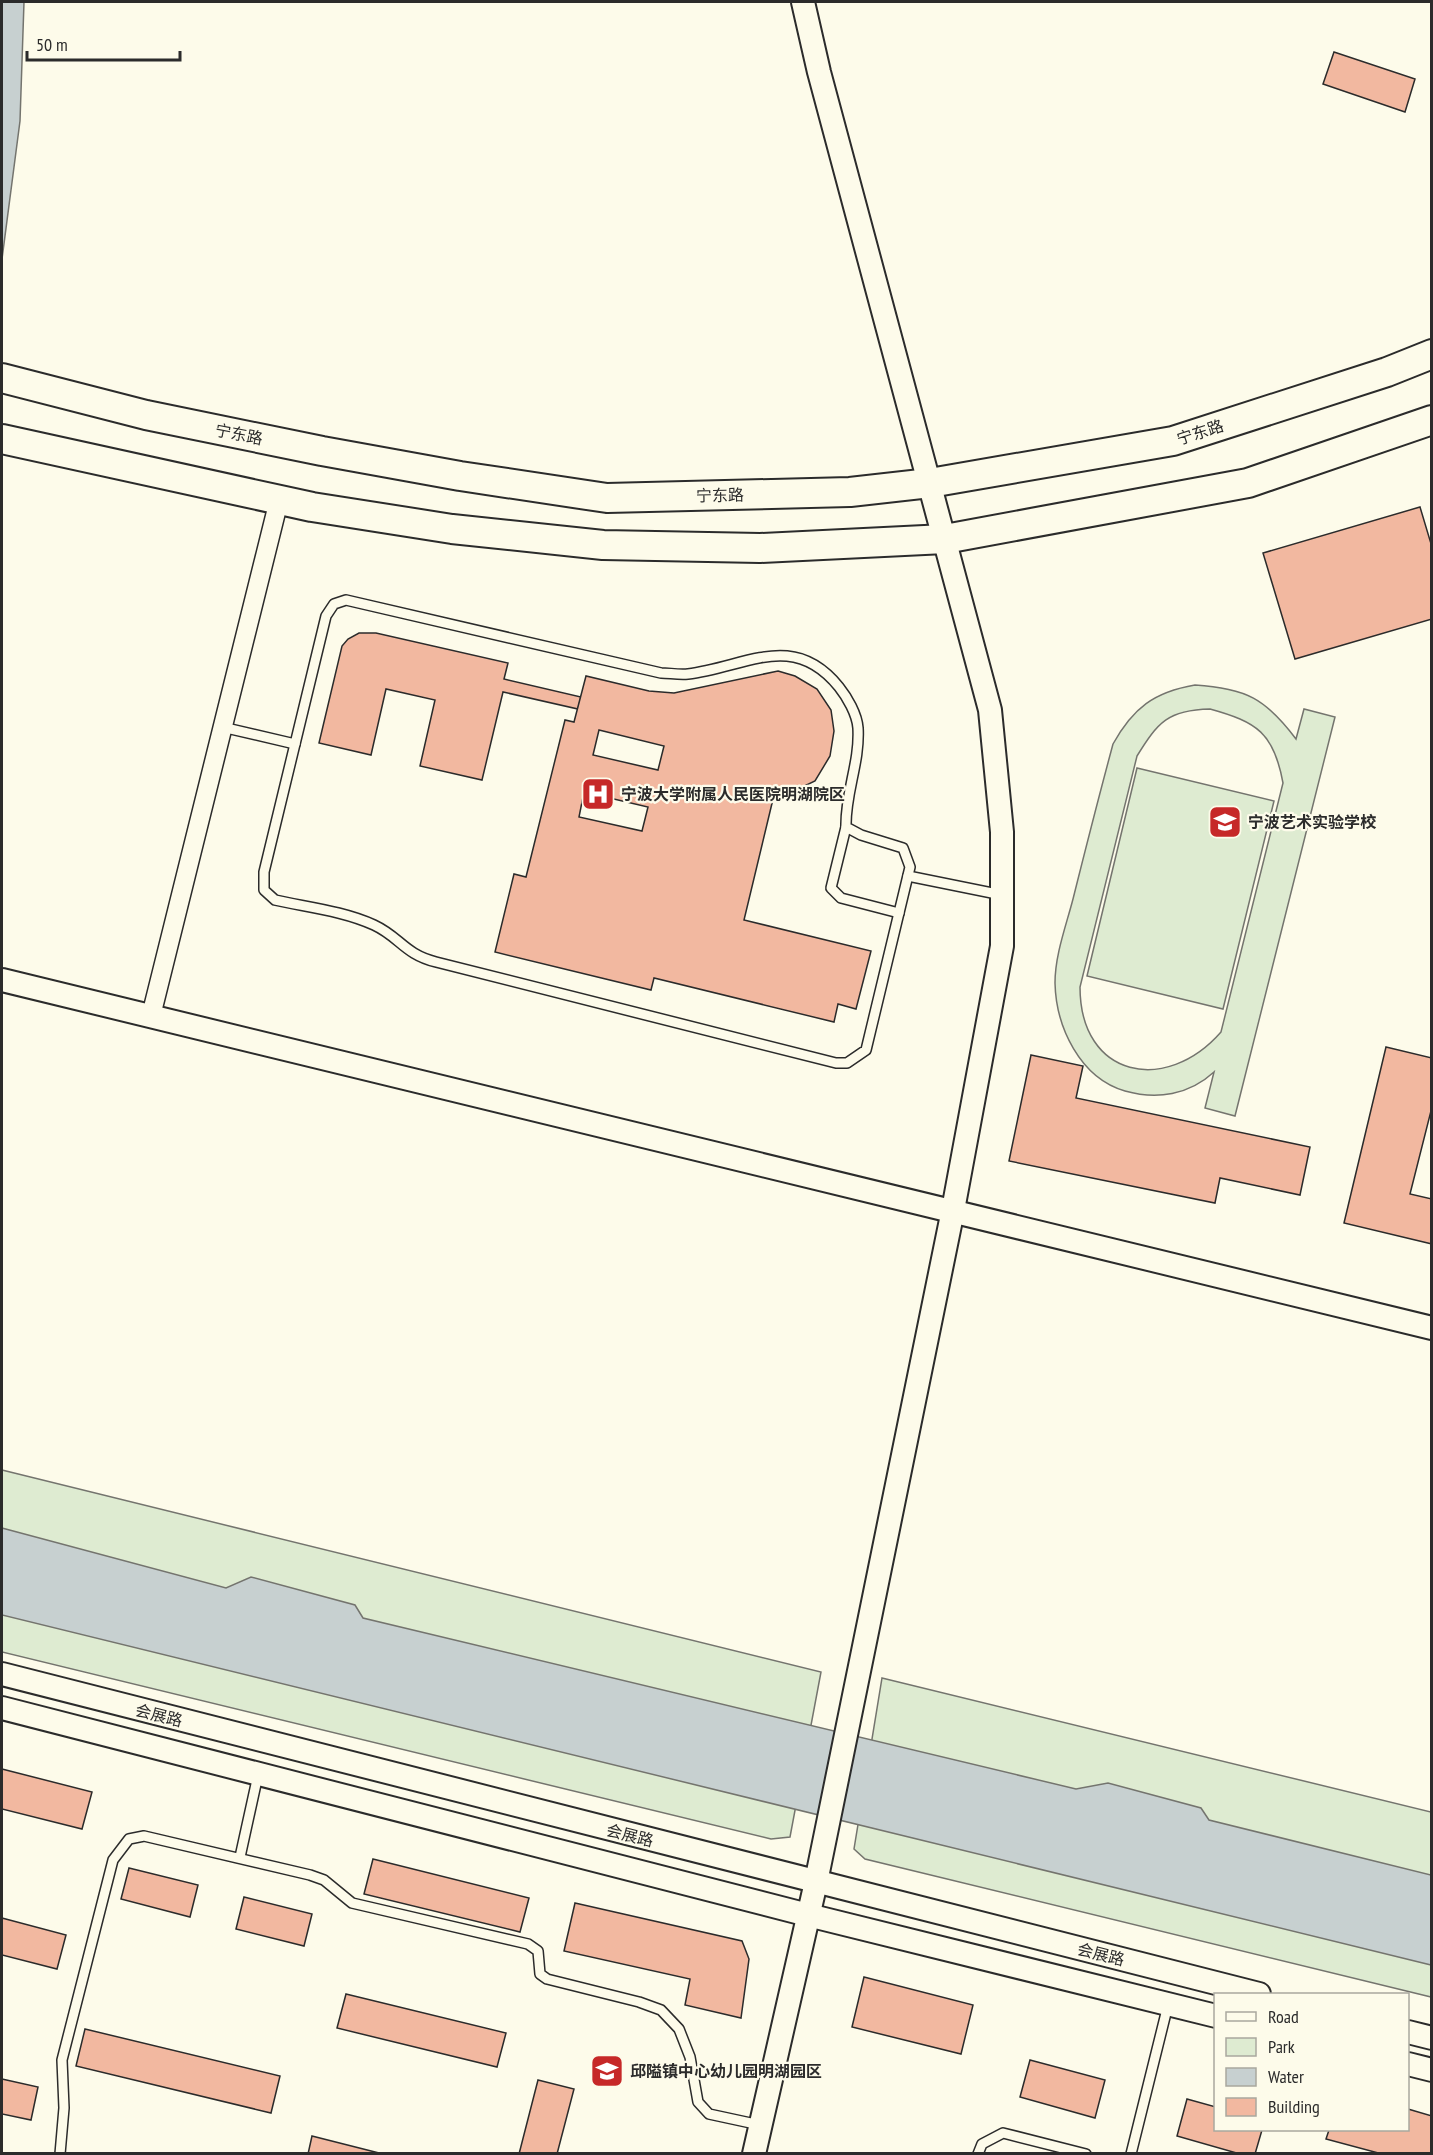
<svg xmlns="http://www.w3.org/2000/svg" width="1433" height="2155" font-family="'PT Sans Narrow','Noto Sans SC',sans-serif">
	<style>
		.green { fill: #deebd1; stroke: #74746e; stroke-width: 1.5; fill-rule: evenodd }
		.water { fill: #c7d0d0; stroke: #74746e; stroke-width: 1.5 }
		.building { fill: #f2b8a0; stroke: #2b2b2b; stroke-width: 1.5; fill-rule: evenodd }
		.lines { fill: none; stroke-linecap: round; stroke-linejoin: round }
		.service-casing { stroke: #2b2b2b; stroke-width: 12 }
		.minor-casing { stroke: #2b2b2b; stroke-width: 21 }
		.tertiary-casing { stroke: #2b2b2b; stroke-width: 26 }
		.primary-casing { stroke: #2b2b2b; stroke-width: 32 }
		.service { stroke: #fdfbea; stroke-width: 9 }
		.minor { stroke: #fdfbea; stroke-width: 18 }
		.tertiary { stroke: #fdfbea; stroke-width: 22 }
		.primary { stroke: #fdfbea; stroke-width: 28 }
		.labels { text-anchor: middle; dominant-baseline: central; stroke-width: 4.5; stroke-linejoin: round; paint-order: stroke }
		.street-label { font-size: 16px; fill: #2b2b2b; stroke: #fdfbea }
		.poi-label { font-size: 16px; font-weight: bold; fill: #2b2b2b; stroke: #fdfbea; text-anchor: start }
	</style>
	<rect width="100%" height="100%" fill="#fdfbea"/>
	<g class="green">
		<path d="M1195,685C1246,688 1266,699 1296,739L1304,709L1335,717L1235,1116L1205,1108L1214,1072C1189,1095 1157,1100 1125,1091C1080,1078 1056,1027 1055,983C1055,955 1066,926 1073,899C1086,847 1099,796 1113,744C1133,708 1154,692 1195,685ZM1210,709C1257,722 1274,733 1283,783L1221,1032C1166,1095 1080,1078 1080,987L1137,756C1158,722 1168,710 1210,709Z"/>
		<polygon points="1137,768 1274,801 1223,1009 1087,976"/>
		<polygon points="2,1470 821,1672 790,1837 771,1839 2,1652"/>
		<polygon points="882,1678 1431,1812 1431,1997 865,1859 854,1849"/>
	</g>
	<g class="water">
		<polygon points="2,2 24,2 20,121 2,259"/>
		<polygon points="2,1528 226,1588 251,1577 355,1605 363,1618 1076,1789 1108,1783 1201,1808 1209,1820 1431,1875 1431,1965 2,1615"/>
	</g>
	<g class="building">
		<polygon points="1334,52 1415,79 1405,112 1323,84"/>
		<polygon points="1420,507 1432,547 1432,619 1295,659 1263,553"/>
		<polygon points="359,633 376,633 508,663 504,679 581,697 578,709 503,692 482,780 420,766 435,700 386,689 371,755 319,743 342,646 348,639"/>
		<path d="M778,671L795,676L817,689L831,710L834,731L830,756L815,781L792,792L774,795L744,920L871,951L856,1009L838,1004L834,1022L654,978L651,990L495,952L514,874L526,877L565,720L574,722L586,676L649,691L674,693ZM599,730L664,746L658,770L593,755ZM584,792L648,807L642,831L579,817Z"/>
		<polygon points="1386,1047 1432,1058 1432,1107 1410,1194 1432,1199 1432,1244 1344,1223"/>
		<polygon points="1031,1055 1083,1066 1076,1098 1310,1147 1300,1195 1220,1178 1215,1203 1009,1161"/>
		<polygon points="2,1769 92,1792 82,1829 2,1809"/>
		<polygon points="373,1859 529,1898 520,1932 364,1894"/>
		<polygon points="129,1868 198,1885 190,1917 121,1899"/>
		<polygon points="244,1897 312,1914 304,1946 236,1929"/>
		<polygon points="575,1903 742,1941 749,1959 741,2018 685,2005 690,1979 564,1951"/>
		<polygon points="2,1918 66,1935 57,1969 2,1955"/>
		<polygon points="864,1977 973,2005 961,2054 852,2027"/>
		<polygon points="346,1994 506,2033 497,2067 337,2028"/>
		<polygon points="85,2029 280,2076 271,2113 76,2066"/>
		<polygon points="1030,2060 1105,2080 1095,2118 1020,2097"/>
		<polygon points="2,2079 38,2087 31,2120 2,2114"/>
		<polygon points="538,2080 574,2089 557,2154 519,2154"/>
		<polygon points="1187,2099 1216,2107 1216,2130 1262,2130 1255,2154 1240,2154 1177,2136"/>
		<polygon points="1408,2109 1432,2116 1432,2154 1382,2154 1326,2139 1329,2130 1408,2130"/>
		<polygon points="312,2136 383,2154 308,2154"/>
	</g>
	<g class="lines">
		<g class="service-casing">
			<g id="service">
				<path d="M346,600L661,673C669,673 679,675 688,674C746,667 793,630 839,687C847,697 857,714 858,728C860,763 845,793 846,827L861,835L903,848L910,867L866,1050L847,1063H836L436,962C404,954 400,937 374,925C344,911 306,907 275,900L264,890V872L326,616L334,604Z"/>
				<polyline points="222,727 295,744"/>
				<polyline points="846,827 831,888 841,898 899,913"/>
				<polyline points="908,876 1002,895"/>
				<polyline points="240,1857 258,1775"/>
				<polyline points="60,2154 64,2108 62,2060 113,1860 129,1839 144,1836 310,1875 324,1880 352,1903 528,1944 538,1951 540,1974 547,1979 639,2002 661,2010 679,2029 690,2057 698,2102 709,2114 760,2125"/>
				<polyline points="978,2154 982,2144 1003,2133 1086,2154"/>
				<polyline points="1131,2154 1168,2005"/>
			</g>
		</g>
		<g class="minor-casing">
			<polyline id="minor" points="151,1016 279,500"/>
		</g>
		<g class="tertiary-casing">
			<g id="tertiary">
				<polyline points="2,980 1432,1328"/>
				<polyline points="2,1674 1259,1994"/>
				<polyline points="2,1708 808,1915 1216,2016"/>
				<polyline points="1408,2032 1432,2038"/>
				<polyline points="1408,2064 1432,2070"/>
				<polyline points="754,2154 816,1882 953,1210 1002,946 1002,832 990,710 819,72 803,2"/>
			</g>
		</g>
		<g class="primary-casing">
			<g id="primary">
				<polyline points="2,378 146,415 322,451 460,476 607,498 850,492 930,483 1173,441 1387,372 1432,354"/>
				<polyline points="2,439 312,507 452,529 603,545 760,548 945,539 1248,483 1432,420"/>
			</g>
		</g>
		<use href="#service" class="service"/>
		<use href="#minor" class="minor"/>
		<use href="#tertiary" class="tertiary"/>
		<use href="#primary" class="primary"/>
	</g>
	<defs>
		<g id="hospital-square" transform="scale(1.725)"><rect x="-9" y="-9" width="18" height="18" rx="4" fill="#c62828" stroke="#fdfbea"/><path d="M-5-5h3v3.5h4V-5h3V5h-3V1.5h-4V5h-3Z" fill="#fff"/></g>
		<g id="school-square" transform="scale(1.725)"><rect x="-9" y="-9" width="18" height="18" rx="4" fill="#c62828" stroke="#fdfbea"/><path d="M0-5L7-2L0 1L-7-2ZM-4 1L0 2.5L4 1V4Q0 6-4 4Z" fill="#fff"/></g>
	</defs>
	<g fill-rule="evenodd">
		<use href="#hospital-square" x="598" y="794"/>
		<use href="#school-square" x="1225" y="822"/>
		<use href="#school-square" x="607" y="2071"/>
	</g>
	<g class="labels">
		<g class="street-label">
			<text transform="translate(1200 432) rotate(-18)">宁东路</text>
			<text transform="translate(239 434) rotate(11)">宁东路</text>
			<text transform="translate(720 495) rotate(-1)">宁东路</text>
			<text transform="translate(159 1715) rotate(14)">会展路</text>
			<text transform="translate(630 1835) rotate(14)">会展路</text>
			<text transform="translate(1101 1954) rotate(14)">会展路</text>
		</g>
		<g class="poi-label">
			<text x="621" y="794">宁波大学附属人民医院明湖院区</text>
			<text x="1248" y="822">宁波艺术实验学校</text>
			<text x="630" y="2071">邱隘镇中心幼儿园明湖园区</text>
		</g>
	</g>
	<rect width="1433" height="2155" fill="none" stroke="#2b2b2b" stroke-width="6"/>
	<rect x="1214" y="1993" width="195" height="138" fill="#fdfbea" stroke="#a9a89e" stroke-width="1.5"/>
	<rect x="1226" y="2012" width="30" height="9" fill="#fdfbea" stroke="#a9a89e" stroke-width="1.5"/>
	<text x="1268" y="2023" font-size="18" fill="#2b2b2b">Road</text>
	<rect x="1226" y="2038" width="30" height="18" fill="#deebd1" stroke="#a9a89e" stroke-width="1.5"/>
	<text x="1268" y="2053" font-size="18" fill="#2b2b2b">Park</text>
	<rect x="1226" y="2068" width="30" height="18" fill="#c7d0d0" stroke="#a9a89e" stroke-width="1.5"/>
	<text x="1268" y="2083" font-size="18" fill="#2b2b2b">Water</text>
	<rect x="1226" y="2098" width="30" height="18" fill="#f2b8a0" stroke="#a9a89e" stroke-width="1.5"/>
	<text x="1268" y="2113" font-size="18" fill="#2b2b2b">Building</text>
	<path d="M27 51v9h153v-9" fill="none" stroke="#2b2b2b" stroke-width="3"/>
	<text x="36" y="51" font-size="18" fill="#2b2b2b" stroke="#fdfbea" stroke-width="4.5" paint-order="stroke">50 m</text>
</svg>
